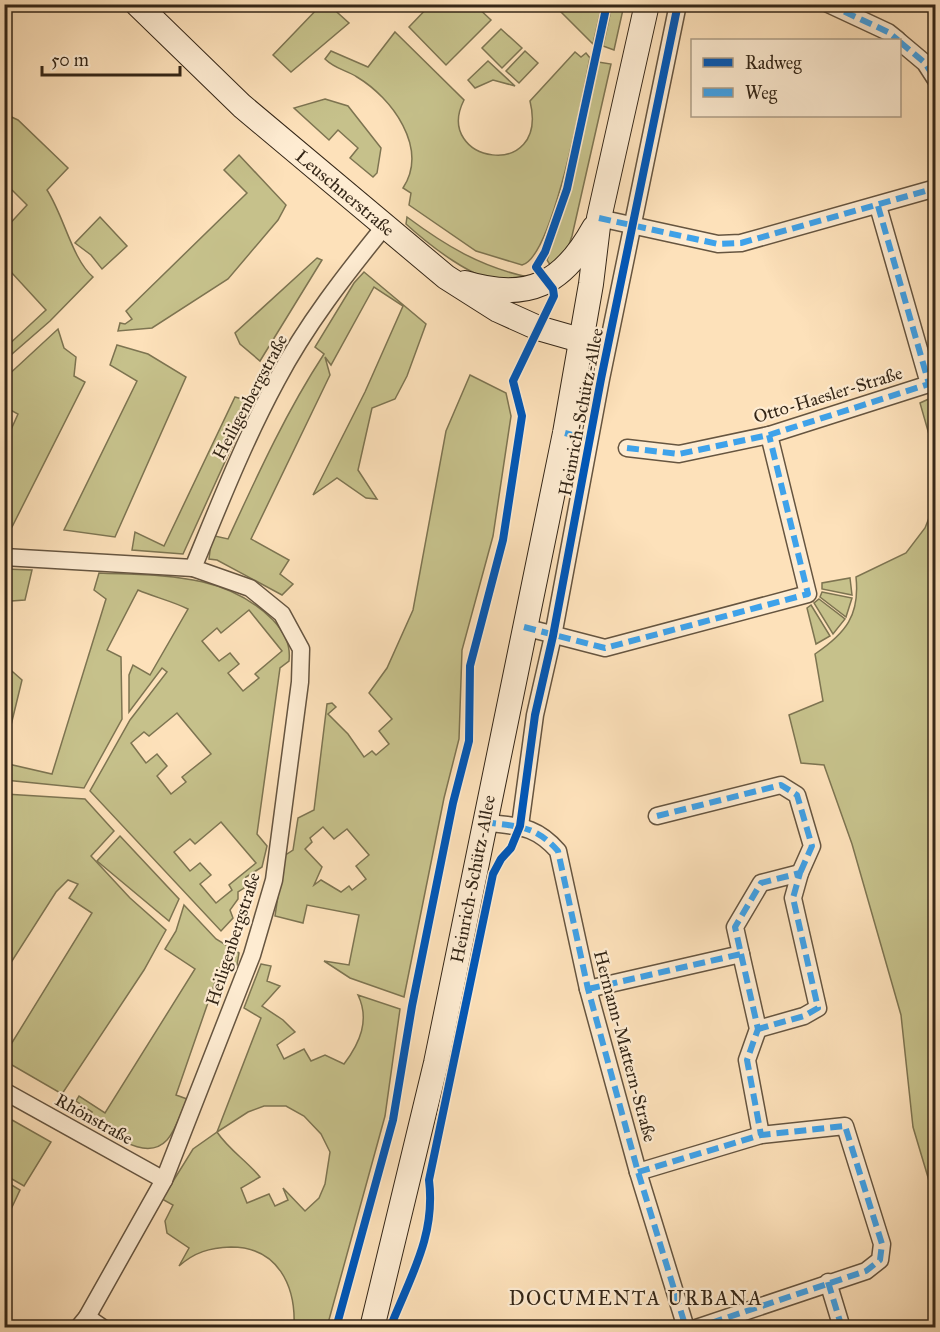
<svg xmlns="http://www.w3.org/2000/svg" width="940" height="1332" font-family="'IM FELL Great Primer',serif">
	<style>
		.green { fill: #c6c18b; stroke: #7d7451; stroke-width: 1.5; fill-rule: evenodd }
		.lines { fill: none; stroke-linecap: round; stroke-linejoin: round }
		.street-casing { stroke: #665540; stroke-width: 19 }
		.secondary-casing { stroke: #342617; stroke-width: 26 }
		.street { stroke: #feecd2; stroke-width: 16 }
		.secondary { stroke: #feecd2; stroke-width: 24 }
		.quiet { stroke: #3ea2ea; stroke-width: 6; stroke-dasharray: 12 6; stroke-linecap: butt }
		.cycleway-casing { stroke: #feecd2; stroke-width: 11 }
		.cycleway { stroke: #0057b8; stroke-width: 8 }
		.labels { text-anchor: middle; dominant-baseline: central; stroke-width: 4.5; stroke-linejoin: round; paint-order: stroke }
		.street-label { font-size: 18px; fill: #342617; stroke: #feecd2 }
		.neighbourhood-label { font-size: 20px; letter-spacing: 1.5px; fill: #342617; stroke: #feecd2 }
	</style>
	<rect width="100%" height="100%" fill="#fde1ba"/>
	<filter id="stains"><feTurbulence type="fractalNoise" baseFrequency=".00333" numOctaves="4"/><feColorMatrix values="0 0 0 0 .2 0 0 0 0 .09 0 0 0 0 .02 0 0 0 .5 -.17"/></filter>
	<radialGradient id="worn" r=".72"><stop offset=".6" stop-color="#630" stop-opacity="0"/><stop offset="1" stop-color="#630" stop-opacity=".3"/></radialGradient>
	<g class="green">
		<polygon points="431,4 475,5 491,20 446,65 409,27"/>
		<polygon points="321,5 329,5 349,23 291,72 273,55"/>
		<polygon points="554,5 602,5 593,44"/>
		<polygon points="612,5 624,5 614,50 603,46"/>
		<polygon points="501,29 522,48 502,68 482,48"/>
		<path d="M395,32L464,100C432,163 550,183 530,101L575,52L581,57L586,53L590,58C583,92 553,258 522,265L476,251L409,205L411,193L403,188C429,148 392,98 357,77C346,70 335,69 325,59L331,51L368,67Z"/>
		<polygon points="525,51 538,63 519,83 506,71"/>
		<polygon points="488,61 515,86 493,80 475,88 468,80"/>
		<polygon points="598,62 611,64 572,236 566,253 552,268 547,260 571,190"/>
		<polygon points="325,99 348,106 381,148 377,173 373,177 350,158 358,148 338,130 329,140 294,108"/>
		<path d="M5,114L18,120L68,168L47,190C64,216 72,259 93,277L50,321L5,360V348L46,310L12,273L5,280V229L27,205L5,183Z"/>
		<polygon points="239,155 286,205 278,220 228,279 152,328 118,331 120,323 125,324 132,319 126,311 247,193 224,170"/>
		<polygon points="100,217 127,246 102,269 91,255 75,243"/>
		<path d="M407,217C446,246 481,267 528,277C521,278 513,281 506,282C475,282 428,244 406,224Z"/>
		<polygon points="317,258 322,260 260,361 240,344 235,333"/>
		<path d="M364,272L426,324L407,376L395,399L372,408L358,470L377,499L366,498L337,478L313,495L365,392L403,306L374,287L331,365L325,357L330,375L251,539L289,560L280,574L293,584L282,595L217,560L209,559L211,543L215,536L228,539C257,476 286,412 324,354L315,347L354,283Z"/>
		<polygon points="58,329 64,348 76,357 74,376 85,382 12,527 5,527 5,443 18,414 5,407 5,378"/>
		<polygon points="117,345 148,354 186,377 115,537 64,530 137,381 110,365"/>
		<path d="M470,375L506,393L511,416L493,536L462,650L459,739L444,798L404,997L350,978L324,961L349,965L359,915L307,905L303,923L275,916L284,856L293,850L298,818L314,810L327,704L332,703L336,707L328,714L348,734L364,757L372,751L376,755L389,744L379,731L392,719L369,693L387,668L413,610L446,431ZM323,827L334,839L347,829L369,855L356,866L366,879L352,890L349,886L341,892L321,880L314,885L322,867L305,849L312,842L310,838Z"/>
		<polygon points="235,397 242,399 249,409 183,554 132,550 135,532 164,546"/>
		<polygon points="933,397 935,400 935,436 930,438 920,403"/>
		<path d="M935,503L936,1193L933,1194L913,1127L901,1015L852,844L824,765L801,763L789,715L823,701L815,654C846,633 860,615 856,577L906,553L925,528Z"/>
		<polygon points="5,569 32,570 25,600 11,601 5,629"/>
		<path d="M99,573C162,576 225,572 273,620C284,632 291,644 289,661L280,668L257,834L267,846L262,867L246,877L244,888L238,892V899L230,910L233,918L221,931L90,791L130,720L167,672L162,668L129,712V675L133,665L150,675L188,609C172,601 154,597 138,590L107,650L121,657L122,719L84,788L5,780L4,763L52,774L106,599L94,590ZM249,610L282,651L255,674L259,678L243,691L228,673L239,664L230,653L219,661L202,641L217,628L221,633ZM177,713L211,754L182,777L186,782L171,794L157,776L167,766L157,754L146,763L131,743L144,732L149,736ZM221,822L256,863L229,885L232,890L216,903L200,884L211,875L200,863L190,871L174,852L190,839L195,844Z"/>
		<polygon points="850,578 852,595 822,589 822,583"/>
		<polygon points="822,592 852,598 846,617 820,597"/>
		<polygon points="819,599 845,619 833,634 814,603"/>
		<polygon points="811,605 830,636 816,644 807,608"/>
		<polygon points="5,665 22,680 5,750"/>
		<polygon points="5,794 85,799 114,831 91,856 130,898 166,930 144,970 62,1094 5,1061 5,1054 92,913 69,898 78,884 68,880 56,892 5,972"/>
		<polygon points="120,836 179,899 169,921 97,861"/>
		<path d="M184,905L216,939L239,953L237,965L220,968L176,1095L187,1099C181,1112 176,1130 167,1140C145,1164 108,1130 87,1121L92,1112L76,1101L79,1096L105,1113L195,969L165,949L176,931Z"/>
		<path d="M261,964L271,966L267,981L280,986L262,1006L283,1020L295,1032L277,1045L284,1059L304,1049L311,1061L325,1055L344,1064C360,1043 370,1020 358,995L400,1009L385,1116L327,1327H294C296,1286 278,1247 231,1247C209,1248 195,1252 179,1266L189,1248L167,1233L165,1221L173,1205L162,1199L193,1149L217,1132L261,1018L244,1008ZM264,1106H286L304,1116L321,1134L330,1152L325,1184L319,1198L305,1211L283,1188L288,1200L275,1206L269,1194L247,1203L241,1188L260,1177C246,1160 229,1150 217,1132L248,1112Z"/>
		<polygon points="5,1116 51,1142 24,1186 5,1175 5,1140 11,1128 5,1124"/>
		<polygon points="5,1181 20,1190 5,1222"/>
	</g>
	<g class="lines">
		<g class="street-casing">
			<g id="street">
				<polyline points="828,4 888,32 898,40"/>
				<polyline points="4,7 7,4"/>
				<polyline points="900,42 925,63 936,80"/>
				<polyline points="599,218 718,244 741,243 936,188"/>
				<polyline points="627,448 679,454 769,435 929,384 878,206"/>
				<polyline points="4,557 193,568"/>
				<polyline points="524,627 605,648 808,594 769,435"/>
				<polyline points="657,816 781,785 797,795 812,846 800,873"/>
				<path d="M484,822C517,827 534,824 558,851L588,989L638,1172L686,1328"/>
				<polyline points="520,826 535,715 553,636 601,379 678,4"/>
				<polyline points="741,954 758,1029 747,1060 761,1135"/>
				<polyline points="588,989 741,954 735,927 761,883 800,873 793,898 818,1008 804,1016 758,1029"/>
				<polyline points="4,1091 164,1180"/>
				<polyline points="638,1172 761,1135 845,1126 882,1244 880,1260 866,1271 696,1328"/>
				<polyline points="828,1282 842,1328"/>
				<polyline points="87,1317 103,1328"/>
				<path d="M78,1328L87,1317L164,1180L252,955L274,880L300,682L301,649L282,614L250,588L193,568C219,505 244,441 277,380C306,325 345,275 384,227"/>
			</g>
		</g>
		<g class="secondary-casing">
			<g id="secondary">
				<polyline points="137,4 242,106 446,277 498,310 538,328 580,340"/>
				<path d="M465,283C528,302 563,284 594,228"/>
				<polyline points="372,1328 436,1063 565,433 591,284 599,218 647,4"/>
			</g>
		</g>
		<use href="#street" class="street"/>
		<use href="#secondary" class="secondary"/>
		<g class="quiet">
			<polyline points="828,4 888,32 898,40"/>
			<polyline points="900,42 925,63 936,80"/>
			<polyline points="599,218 718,244 741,243 936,188"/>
			<polyline points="565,433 591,440"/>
			<polyline points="627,448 679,454 769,435 929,384 878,206"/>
			<polyline points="524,627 605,648 808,594 769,435"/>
			<polyline points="657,816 781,785 797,795 812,846 800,873"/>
			<path d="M484,822C517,827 534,824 558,851L588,989L638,1172L686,1328"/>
			<polyline points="741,954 758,1029 747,1060 761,1135"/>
			<polyline points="588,989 741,954 735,927 761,883 800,873 793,898 818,1008 804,1016 758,1029"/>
			<polyline points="638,1172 761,1135 845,1126 882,1244 880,1260 866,1271 696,1328"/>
			<polyline points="828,1282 842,1328"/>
		</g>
		<g class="cycleway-casing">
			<g id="cycleway">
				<polyline points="336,1328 393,1120 412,1006 453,803 469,741 470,666 503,540 522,416 513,381 554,296 553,289 536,267 545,252 567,189 607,4"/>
				<path d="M390,1328C410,1277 436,1236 429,1180L493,874L501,859L511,848L520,826L535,715L553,636L601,379L678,4"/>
			</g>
		</g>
		<use href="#cycleway" class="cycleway"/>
	</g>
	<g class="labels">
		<g class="street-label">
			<text transform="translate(345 193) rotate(40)">Leuschnerstraße</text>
			<text transform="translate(828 395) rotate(-17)">Otto-Haesler-Straße</text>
			<text transform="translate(250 397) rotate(-62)">Heiligenbergstraße</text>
			<text transform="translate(581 412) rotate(-79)">Heinrich-Schütz-Allee</text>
			<text transform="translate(473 879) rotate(-79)">Heinrich-Schütz-Allee</text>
			<text transform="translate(233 939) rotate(-72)">Heiligenbergstraße</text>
			<text transform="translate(625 1046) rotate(75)">Hermann-Mattern-Straße</text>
			<text transform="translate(94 1119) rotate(29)">Rhönstraße</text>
		</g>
		<g class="neighbourhood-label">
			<text x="636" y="1298">DOCUMENTA URBANA</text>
		</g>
	</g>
	<rect width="940" height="1332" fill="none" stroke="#fde1ba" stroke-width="24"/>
	<rect x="6" y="6" width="928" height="1320" fill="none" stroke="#342617" stroke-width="3"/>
	<rect x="12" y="12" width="916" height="1308" fill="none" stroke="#342617" stroke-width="1.5"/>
	<rect x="691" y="39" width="210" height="78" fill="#feecd2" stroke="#ad9d87" stroke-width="1.5"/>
	<rect x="703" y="58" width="30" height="9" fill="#0057b8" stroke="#ad9d87" stroke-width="1.5"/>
	<text x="745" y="69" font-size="18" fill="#342617">Radweg</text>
	<rect x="703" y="88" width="30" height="9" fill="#3ea2ea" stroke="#ad9d87" stroke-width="1.5"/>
	<text x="745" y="99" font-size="18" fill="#342617">Weg</text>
	<path d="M42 66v9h138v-9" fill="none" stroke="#342617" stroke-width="3"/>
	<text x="51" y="66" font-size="18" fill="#342617" stroke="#feecd2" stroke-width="4.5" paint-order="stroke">50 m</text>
	<rect width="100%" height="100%" filter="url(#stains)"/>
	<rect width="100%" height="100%" fill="url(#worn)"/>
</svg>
